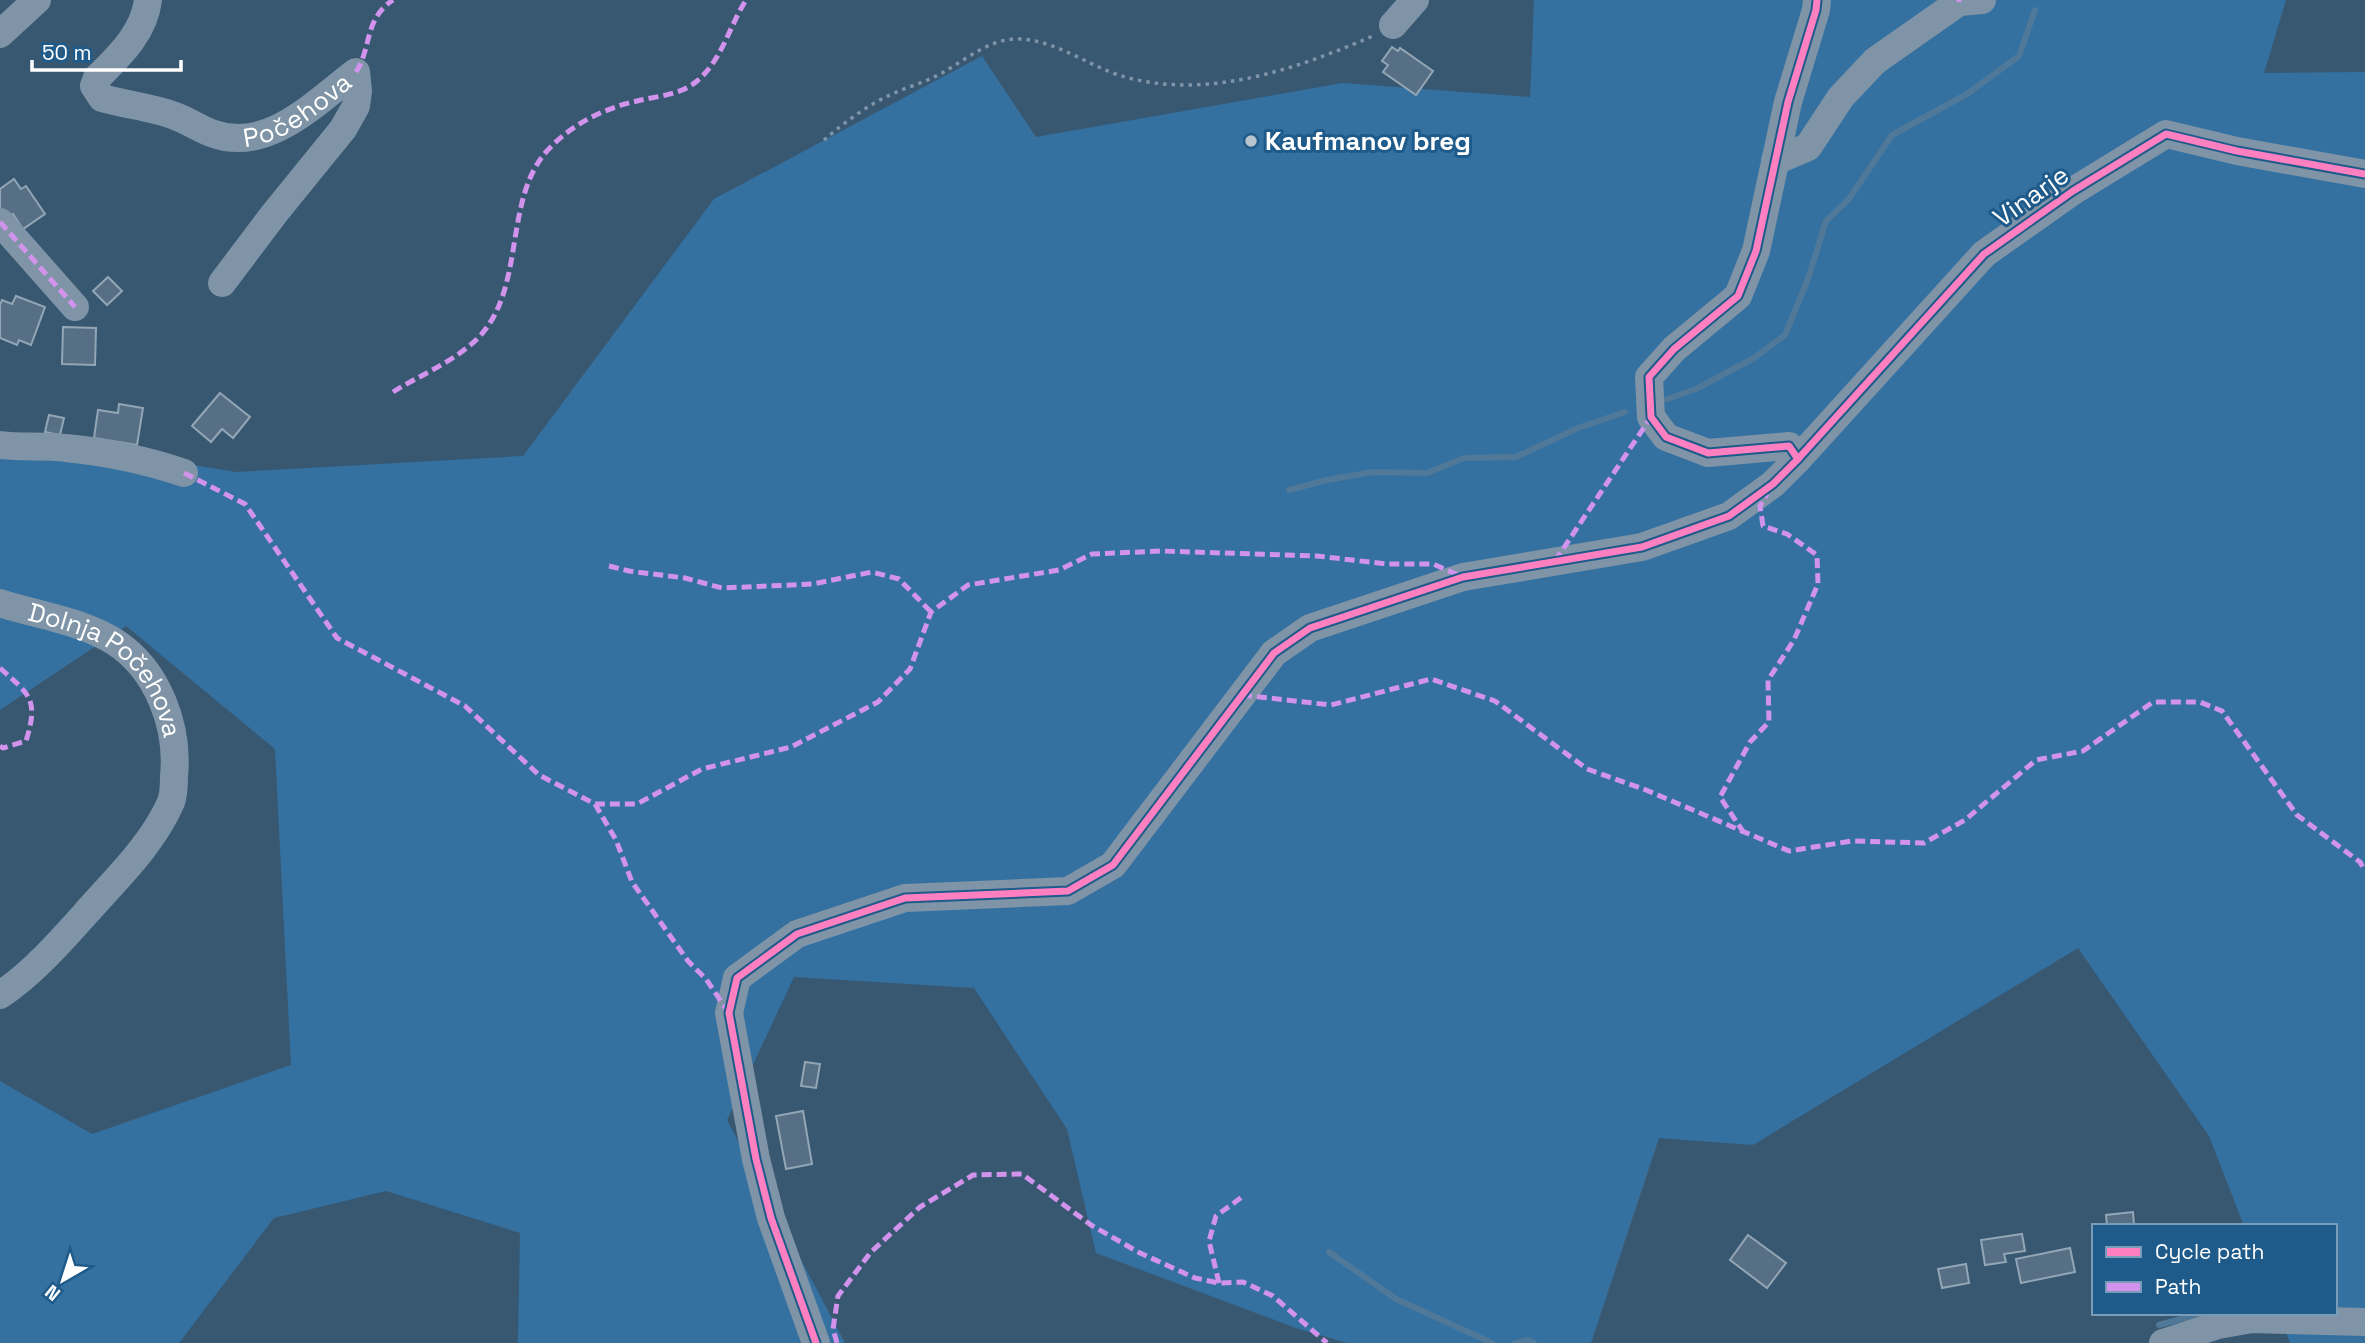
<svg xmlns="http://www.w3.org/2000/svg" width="2365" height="1343" font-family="'Space Grotesk',sans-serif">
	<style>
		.green { fill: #3471a1 }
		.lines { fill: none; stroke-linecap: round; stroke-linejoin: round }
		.stream { stroke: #507999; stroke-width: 6 }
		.building { fill: #566f84; stroke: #93a6b5; stroke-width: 2 }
		.path { stroke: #7f94a6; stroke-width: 3.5; stroke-dasharray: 3.5 5; stroke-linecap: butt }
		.minor { stroke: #7f94a6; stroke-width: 28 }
		.quiet { stroke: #d193ec; stroke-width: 5; stroke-dasharray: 10 5; stroke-linecap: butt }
		.cycleway-casing { stroke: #1f5b8a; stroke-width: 11 }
		.cycleway { stroke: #ff80c0; stroke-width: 7 }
		.poi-dot { fill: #b9c5ce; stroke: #1f5b8a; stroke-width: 2.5 }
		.labels { text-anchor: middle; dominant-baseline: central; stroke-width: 6; stroke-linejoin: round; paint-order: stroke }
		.street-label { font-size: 26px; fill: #fff; stroke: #1f5b8a }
		.poi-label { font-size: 26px; font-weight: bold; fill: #fff; stroke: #1f5b8a; text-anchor: start }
	</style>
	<rect width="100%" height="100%" fill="#385872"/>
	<polygon class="green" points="1534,0 2286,0 2264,73 2365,72 2365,1343 2290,1343 2278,1313 2335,1313 2335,1226 2244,1226 2209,1136 2078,948 1753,1145 1659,1138 1591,1343 1347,1343 1296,1328 1096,1253 1067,1129 974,988 794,977 727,1120 845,1343 518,1343 520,1233 386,1191 274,1218 179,1343 0,1343 0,1081 92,1134 291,1065 275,749 126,626 0,710 0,433 236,472 523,456 714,199 982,56 1036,137 1343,83 1530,97"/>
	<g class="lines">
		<g class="stream">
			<polyline points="1659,402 1696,389 1754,358 1785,335 1808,279 1826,221 1849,199 1892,135 1967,94 2019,56 2035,10"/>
			<polyline points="1289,490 1327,480 1373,472 1427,473 1464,458 1516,457 1578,428 1625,412"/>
			<polyline points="1329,1252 1396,1299 1492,1343"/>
			<polyline points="2159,1325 2203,1313"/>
			<polyline points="1515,1343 1528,1340 1534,1343"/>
		</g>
	</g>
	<g class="building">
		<polygon points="1392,47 1398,51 1400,48 1433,71 1416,95 1383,72 1388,65 1382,61"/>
		<polygon points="14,179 21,189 26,186 45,214 23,229 13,214 4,220 0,215 0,189"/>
		<polygon points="108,277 122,291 107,305 93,291"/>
		<polygon points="16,296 45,307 31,345 19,340 17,345 0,338 0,305 2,300 12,304"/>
		<polygon points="63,327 96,328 95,365 62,364"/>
		<polygon points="220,393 250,417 233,438 222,429 211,442 192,426"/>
		<polygon points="119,404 143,408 137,445 94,438 98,410 118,413"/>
		<polygon points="49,415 64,418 60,435 45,432"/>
		<polygon points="805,1062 820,1064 816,1088 801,1086"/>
		<polygon points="803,1111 812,1164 786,1169 776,1116"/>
		<polygon points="2133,1212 2134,1225 2107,1226 2106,1215"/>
		<polygon points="2022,1234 2025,1251 2004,1254 2006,1262 1985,1265 1981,1240"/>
		<polygon points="1748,1235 1786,1263 1767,1288 1730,1260"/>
		<polygon points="2070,1248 2075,1272 2021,1283 2016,1259"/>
		<polygon points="1966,1264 1969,1283 1942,1288 1938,1269"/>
	</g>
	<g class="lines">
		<path class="path" d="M824,140C844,123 866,106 890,95C904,88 920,84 934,77C960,65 985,40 1015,39C1054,38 1089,67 1125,77C1209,100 1296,69 1373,36"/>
		<g class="minor">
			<path id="s1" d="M148,0C144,33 119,56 97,78L94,86L102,98C126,105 152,107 175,116C189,121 201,130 214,134C268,153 316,102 356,72L358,91L356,106L343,129L274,214L222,283"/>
			<polyline points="1393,25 1415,0"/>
			<polyline points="0,34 37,0"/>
			<polyline points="1775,161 1808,147 1841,97 1875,61 1959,2 1982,0"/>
			<polyline points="0,222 75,307"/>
			<path d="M0,445C22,448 44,445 66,448C106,452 146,460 184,473"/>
			<polyline points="1798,459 1984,254 2073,191 2166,134 2237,151 2365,174"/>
			<path id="s2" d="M0,603C37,615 82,621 115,642C158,670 179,727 174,776C174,784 174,794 171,802C154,841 123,872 95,903C67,934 34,973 0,995"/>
			<polyline points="816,1343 771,1218 756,1159 729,1013 737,978 797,934 905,898 1068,891 1113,865 1274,653 1310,628 1463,577 1642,547 1729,516 1773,484 1798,459 1789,446 1708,453 1666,437 1651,417 1649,377 1674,349 1738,296 1756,251 1788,102 1816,10 1817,0"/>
			<polyline points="2163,1343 2218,1325 2252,1319 2365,1322"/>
		</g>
		<g class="quiet">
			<polyline points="1959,0 1959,2"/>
			<path d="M356,72C372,47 364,19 393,0"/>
			<polyline points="0,222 75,307"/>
			<path d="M393,392C420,375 454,362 478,338C526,289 503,202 546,152C570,125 602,109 637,101C657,96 681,95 697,81C722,60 729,27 746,0"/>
			<polyline points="184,473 245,504 337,638 465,706 539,775 595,804 637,804 702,769 791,747 878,702 910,669 931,612 968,585 1059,570 1092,554 1161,551 1317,556 1387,564 1433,564 1463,577"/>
			<polyline points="1555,561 1651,417"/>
			<polyline points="609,566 629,571 685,578 722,588 813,584 872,572 899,579 931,612"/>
			<path d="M0,668C30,695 39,699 26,741L3,748L0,746"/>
			<polyline points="1242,695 1331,705 1431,679 1495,701 1587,769 1646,790 1789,851 1852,841 1924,843 1965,820 2036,760 2083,751 2153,702 2200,702 2222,711 2297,815 2360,862 2365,871"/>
			<polyline points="595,804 616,840 632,882 688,961 706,979 729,1013"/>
			<polyline points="1744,833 1720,797 1750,742 1769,722 1768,680 1794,640 1818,584 1817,555 1787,534 1763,526 1760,506 1767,494"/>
			<polyline points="1219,1283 1209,1241 1216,1216 1242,1197"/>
			<polyline points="837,1343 833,1329 838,1296 871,1252 920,1207 973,1175 1022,1174 1091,1225 1140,1253 1195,1278 1219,1283 1243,1282 1273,1296 1327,1343"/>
		</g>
		<g class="cycleway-casing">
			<g id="cycleway">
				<polyline points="1798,459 1984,254 2073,191 2166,134 2237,151 2365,174"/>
				<polyline points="816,1343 771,1218 756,1159 729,1013 737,978 797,934 905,898 1068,891 1113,865 1274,653 1310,628 1463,577 1642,547 1729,516 1773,484 1798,459 1789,446 1708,453 1666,437 1651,417 1649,377 1674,349 1738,296 1756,251 1788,102 1816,10 1817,0"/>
			</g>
		</g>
		<use href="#cycleway" class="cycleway"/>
	</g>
	<circle class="poi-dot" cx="1251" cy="141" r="7"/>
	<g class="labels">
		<g class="street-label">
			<text stroke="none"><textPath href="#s1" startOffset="327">Počehova</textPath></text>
			<text transform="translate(2031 196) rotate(-35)">Vinarje</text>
			<text stroke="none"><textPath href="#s2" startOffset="133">Dolnja Počehova</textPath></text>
		</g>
		<g class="poi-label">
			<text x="1265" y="141">Kaufmanov breg</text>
		</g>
	</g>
	<rect x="2092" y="1224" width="245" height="91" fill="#1f5b8a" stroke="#799db9" stroke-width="2"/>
	<rect x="2106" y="1247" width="35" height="10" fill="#ff80c0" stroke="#799db9" stroke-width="2"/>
	<text x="2155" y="1259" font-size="21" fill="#ffffff">Cycle path</text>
	<rect x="2106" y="1282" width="35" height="10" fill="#d193ec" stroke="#799db9" stroke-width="2"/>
	<text x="2155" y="1294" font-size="21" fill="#ffffff">Path</text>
	<g transform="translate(63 1280) rotate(219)" stroke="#1f5b8a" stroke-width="5" paint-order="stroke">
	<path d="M0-5L12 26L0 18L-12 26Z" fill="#ffffff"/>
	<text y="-10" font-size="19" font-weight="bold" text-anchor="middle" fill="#ffffff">N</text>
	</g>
	<path d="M32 60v10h149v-10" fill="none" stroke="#ffffff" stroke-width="3.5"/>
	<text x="42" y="60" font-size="21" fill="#ffffff" stroke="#1f5b8a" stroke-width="5" paint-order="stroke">50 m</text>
</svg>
